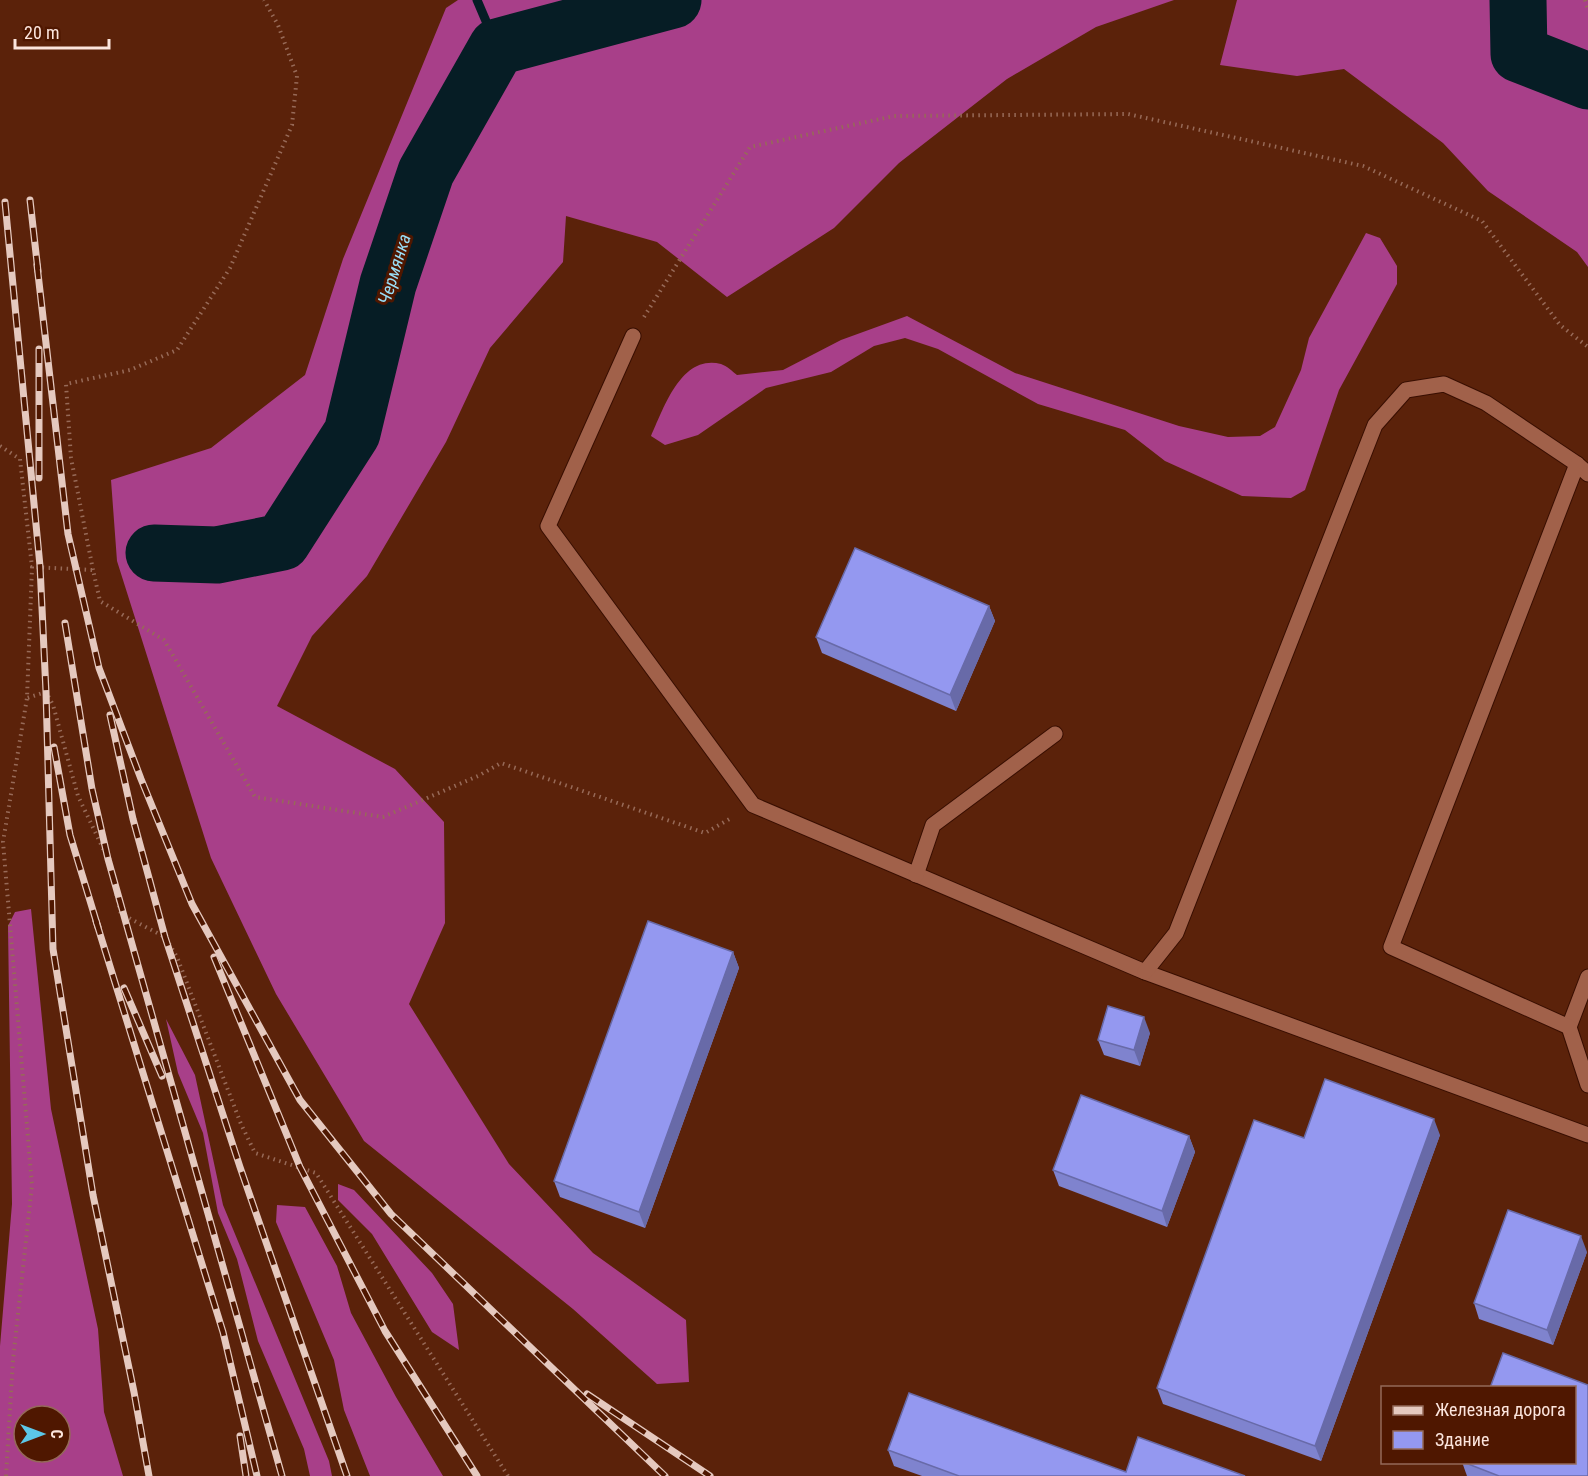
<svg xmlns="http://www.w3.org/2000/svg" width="1588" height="1476" font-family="'Roboto Condensed',sans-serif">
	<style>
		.forest { fill: #a83f89; fill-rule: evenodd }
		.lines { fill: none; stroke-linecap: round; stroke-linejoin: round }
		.stream { stroke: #061d25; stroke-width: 9 }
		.river { stroke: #061d25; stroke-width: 57 }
		.lane-casing { stroke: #380e00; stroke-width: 17 }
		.path { stroke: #976a58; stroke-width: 4; stroke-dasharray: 1.5 4.5; stroke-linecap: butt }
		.lane { stroke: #a1614a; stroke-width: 15 }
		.rail-casing { stroke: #e5c9bf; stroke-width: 7 }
		.rail { stroke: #4f1700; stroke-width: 4.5; stroke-dasharray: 14; stroke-linecap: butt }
		.wall { fill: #7f83ce }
		.shaded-wall { fill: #686aa8 }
		.building { fill: #9498f0; stroke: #686aa8; stroke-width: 1.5 }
		.labels { text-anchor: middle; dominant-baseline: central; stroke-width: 6; stroke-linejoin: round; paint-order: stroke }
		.water-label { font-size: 18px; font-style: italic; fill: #99def6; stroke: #4f1700 }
	</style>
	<rect width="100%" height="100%" fill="#5b220a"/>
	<g class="forest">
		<polygon points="458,0 1174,0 1096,27 1007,79 899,163 834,228 727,297 657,242 566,216 563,262 490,348 446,442 367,576 312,636 277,706 395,769 444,822 445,923 409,1004 509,1164 593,1253 686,1320 689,1382 657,1384 573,1309 364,1141 276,994 211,858 117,561 111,480 211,448 305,375 343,259 446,8"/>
		<polygon points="1237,0 1588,0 1588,267 1577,252 1488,191 1443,143 1344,69 1297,76 1220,65"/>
		<path d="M1366,233L1380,238L1397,266V284L1339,390L1305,490L1291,498L1242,496L1165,461L1125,430L1038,404L938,349L905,338L874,346L831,372L766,388L698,435L665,445L651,436C664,408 681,354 721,364C727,366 732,371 737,375L783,370L841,340L907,316L1015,373L1179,426L1228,437L1260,436L1275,427L1301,370L1309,338Z"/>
		<path d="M31,909L51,1109L98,1329L104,1412L123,1476H0V1346L12,1204L8,926L15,912ZM24,1416H60V1452H24Z"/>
		<polygon points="166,1019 195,1075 223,1205 329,1461 332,1476 310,1476 304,1449 258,1341 237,1259 218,1213 203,1133 178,1073"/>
		<polygon points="338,1184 354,1190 432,1273 453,1304 459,1350 432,1332 372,1234 338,1200"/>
		<polygon points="277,1205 305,1207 337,1266 351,1313 396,1397 443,1476 370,1476 344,1410 334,1360 276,1222"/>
	</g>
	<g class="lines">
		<polyline class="stream" points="477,0 497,47"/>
		<g class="river">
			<polyline points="1518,0 1519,54 1588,81"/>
			<polyline points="154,553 217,555 282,542 352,433 388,284 426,172 497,47 673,0"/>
		</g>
		<g class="lane-casing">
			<g id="lane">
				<polyline points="633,336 548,526 753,805 1145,972 1588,1135"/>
				<polyline points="916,875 933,825 1055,734"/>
				<polyline points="1145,972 1176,933 1375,425 1406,390 1444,384 1486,403 1577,464 1588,474"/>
				<polyline points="1588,977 1569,1027 1588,1085"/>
				<polyline points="1569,1027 1391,947 1577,464"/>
			</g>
		</g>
		<g class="path">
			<polyline points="1585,0 1588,10"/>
			<polyline points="644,317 750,147 894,116 1128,114 1363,166 1482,221 1560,325 1588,347"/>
			<polyline points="0,446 20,459 32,567"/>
			<polyline points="93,570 71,458 66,384 130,370 177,350 230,268 292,125 297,76 278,25 264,0"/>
			<polyline points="6,1476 13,1360 32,1185 3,842 27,698"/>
			<polyline points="508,1476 316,1173 255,1153 241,1124 177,957 165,937 121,914 108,859 78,796 53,705 46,692 27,698 32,567 93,570 100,601 164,640 255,797 383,817 478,776 501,763 705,833 733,817"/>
		</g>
		<use href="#lane" class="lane"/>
		<g class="rail-casing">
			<g id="rail">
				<polyline points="30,200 38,271"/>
				<polyline points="5,202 40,566 46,692 53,949 93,1195 134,1392 149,1476"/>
				<polyline points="37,265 68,534 99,668 141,779 192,904 300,1100 391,1214 665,1476"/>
				<polyline points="39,349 39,478"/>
				<polyline points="65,623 92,789 108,859 282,1476"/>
				<polyline points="110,715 133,819 165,937 240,1167 347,1476"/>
				<polyline points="54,747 70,835 98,927"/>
				<polyline points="96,921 223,1332 257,1476"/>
				<polyline points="214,957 300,1167 385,1331 477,1476"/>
				<polyline points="124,988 162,1076"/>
				<polyline points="587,1394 710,1476"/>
				<polyline points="240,1436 246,1476"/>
			</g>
		</g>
		<use href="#rail" class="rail"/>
	</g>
	<g class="wall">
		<polygon points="989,606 995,621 956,711 822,653 816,637"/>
		<polygon points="733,952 739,968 645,1228 560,1197 554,1181"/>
		<polygon points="1150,1033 1140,1066 1104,1055 1098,1040"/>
		<polygon points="1440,1135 1321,1461 1163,1404 1157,1388 1304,1138"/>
		<polygon points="1189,1136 1195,1152 1167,1227 1059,1186 1053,1170"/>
		<polygon points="1587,1252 1553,1345 1479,1319 1474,1303"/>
		<polygon points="888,1450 1126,1472 1245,1476 922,1476 894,1466"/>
		<polygon points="1462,1462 1575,1462 1588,1476 1467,1476"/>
	</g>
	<g class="shaded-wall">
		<polygon points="989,606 995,621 956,711 950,695"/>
		<polygon points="733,952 739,968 645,1228 639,1212"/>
		<polygon points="1144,1017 1150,1033 1140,1066 1134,1050"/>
		<polygon points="1434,1119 1440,1135 1321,1461 1315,1446"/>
		<polygon points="1189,1136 1195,1152 1167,1227 1162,1211"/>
		<polygon points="1581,1236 1587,1252 1553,1345 1547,1330"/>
	</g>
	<g class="building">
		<polygon points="855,548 989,606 950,695 816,637"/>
		<polygon points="648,921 733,952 639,1212 554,1181"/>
		<polygon points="1108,1006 1144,1017 1134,1050 1098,1040"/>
		<polygon points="1325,1079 1434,1119 1315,1446 1157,1388 1254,1120 1304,1138"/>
		<polygon points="1081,1095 1189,1136 1162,1211 1053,1170"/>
		<polygon points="1508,1210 1581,1236 1547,1330 1474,1303"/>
		<polygon points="1503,1353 1588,1385 1588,1476 1499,1476 1463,1462 1575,1462 1575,1388 1490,1388"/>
		<polygon points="909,1393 1126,1472 1138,1437 1245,1476 959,1476 888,1450"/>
	</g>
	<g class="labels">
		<g class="water-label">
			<text transform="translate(394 269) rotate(-73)">Чермянка</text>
		</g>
	</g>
	<rect x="1381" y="1386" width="195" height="78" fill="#4f1700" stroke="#946958" stroke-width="1.5"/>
	<rect x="1393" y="1406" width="30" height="9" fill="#e5c9bf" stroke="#946958" stroke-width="1.5"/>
	<text x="1435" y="1416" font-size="18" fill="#fce5dd">Железная дорога</text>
	<rect x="1393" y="1431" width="30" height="18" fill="#9498f0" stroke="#946958" stroke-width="1.5"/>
	<text x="1435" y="1446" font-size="18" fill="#fce5dd">Здание</text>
	<g transform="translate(42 1434) rotate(90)"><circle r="28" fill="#4f1700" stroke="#946958" stroke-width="1.5"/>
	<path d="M0-4.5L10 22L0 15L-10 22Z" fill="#5cc7e8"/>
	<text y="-9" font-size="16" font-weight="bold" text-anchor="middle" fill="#fce5dd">С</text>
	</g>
	<path d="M15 39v9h94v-9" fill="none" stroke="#fce5dd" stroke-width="3"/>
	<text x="24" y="39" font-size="18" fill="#fce5dd" stroke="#4f1700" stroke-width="4.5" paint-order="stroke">20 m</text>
</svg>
